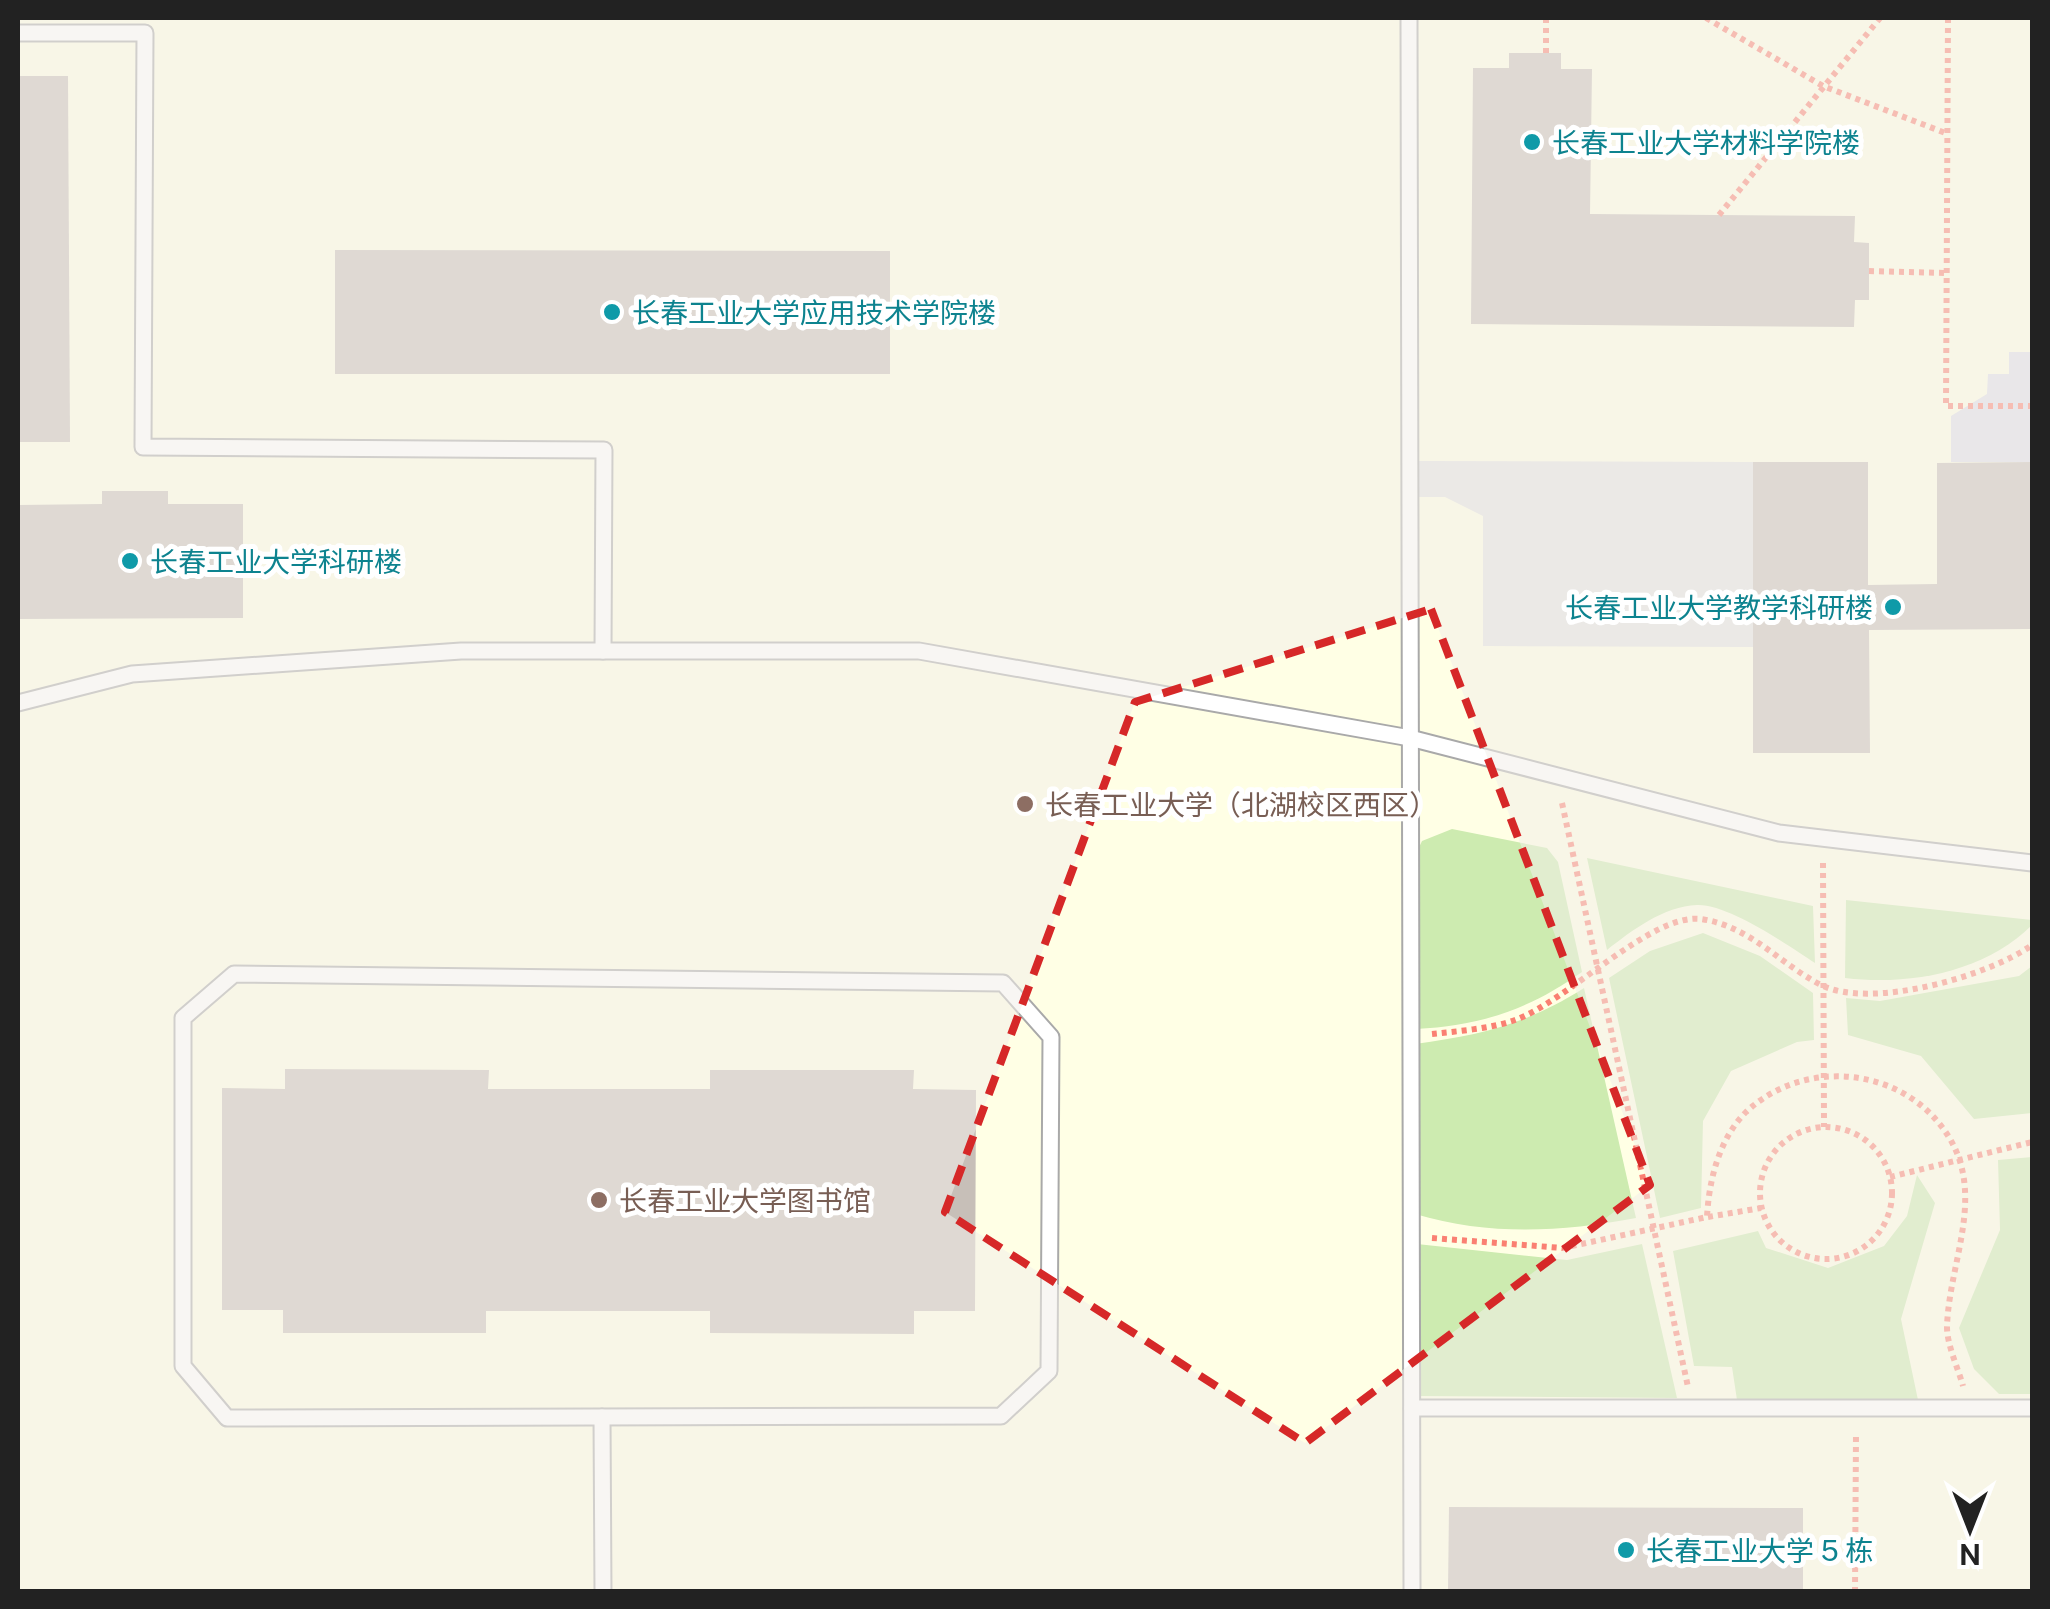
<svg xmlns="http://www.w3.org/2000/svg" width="2050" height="1609" font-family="'Public Sans','Noto Sans SC',sans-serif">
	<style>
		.education { fill: #ffffe5 }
		.grass { fill: #cdebb0 }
		.parking { fill: #e2e2e2 }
		.plaza { fill: #dddde8 }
		.building { fill: #c7bfb8 }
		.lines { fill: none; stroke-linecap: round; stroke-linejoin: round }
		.service-casing { stroke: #a9a9a9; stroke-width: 19 }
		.path { stroke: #fa8072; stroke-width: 6; stroke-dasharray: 5 5; stroke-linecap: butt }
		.service { stroke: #fff; stroke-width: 15 }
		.marked { fill: none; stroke: #d62828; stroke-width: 8; stroke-dasharray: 20 12; stroke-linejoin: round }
		.culture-dot { fill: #0f9aa8; stroke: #fff; stroke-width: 4 }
		.education-dot { fill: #8d6e63; stroke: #fff; stroke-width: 4 }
		.labels { text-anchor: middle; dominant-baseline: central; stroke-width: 10; stroke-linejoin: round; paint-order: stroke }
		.culture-label { font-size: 28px; fill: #0d838f; stroke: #fff; text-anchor: start }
		.education-label { font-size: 28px; fill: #785e54; stroke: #fff; text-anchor: start }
	</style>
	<rect width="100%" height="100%" fill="#f2efe9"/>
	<rect class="education" x="18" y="18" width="2014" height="1573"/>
	<g class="grass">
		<path d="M1452,829L1547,848L1558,862L1582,972C1530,1009 1480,1026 1416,1029V854L1422,841Z"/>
		<path d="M1587,858L1813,906L1815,963C1789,946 1729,904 1697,905C1664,906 1631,931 1607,950Z"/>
		<path d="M1846,900L2032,920V925C1985,972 1910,986 1845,978Z"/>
		<polygon points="1703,933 1760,956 1813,993 1814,1040 1797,1042 1731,1071 1703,1121 1701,1208 1660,1218 1609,978 1650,951"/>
		<polygon points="2032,966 2032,1113 1974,1119 1921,1056 1848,1035 1846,998 1880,1001 2019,976"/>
		<path d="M1584,988L1636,1218C1561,1232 1489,1236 1415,1214V1044C1482,1035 1527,1024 1584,988Z"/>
		<polygon points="2032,1157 2032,1394 1999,1394 1974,1369 1959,1328 2000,1230 1998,1160"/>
		<polygon points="1917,1175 1935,1203 1901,1319 1918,1400 1737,1400 1732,1367 1694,1366 1673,1251 1758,1231 1766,1248 1828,1268 1884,1246 1907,1216"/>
		<polygon points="1417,1244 1567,1260 1642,1244 1677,1398 1416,1396"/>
	</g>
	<polygon class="parking" points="1411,461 1753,462 1753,647 1483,646 1483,516 1445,497 1411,497"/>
	<polygon class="plaza" points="2032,267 2032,462 1951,462 1951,416 1987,394 1988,374 2009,374 2009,352 2031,352"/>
	<g class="building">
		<polygon points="1509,53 1561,53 1561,69 1592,69 1590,214 1855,216 1854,242 1869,243 1869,300 1855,300 1854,327 1471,324 1473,68 1509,68"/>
		<polygon points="18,76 68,76 70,442 18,442"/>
		<polygon points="335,250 890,251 890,374 335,374"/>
		<polygon points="1753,462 1868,462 1868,585 1937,584 1937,463 2032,462 2032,629 1869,630 1870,753 1753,753"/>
		<polygon points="102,491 168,491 168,504 243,504 243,618 18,619 18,505 102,504"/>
		<polygon points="285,1069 489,1070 488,1089 710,1089 710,1070 914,1070 913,1089 976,1090 975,1311 914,1311 914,1334 710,1333 710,1311 486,1311 486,1333 283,1333 283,1310 222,1310 222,1088 285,1089"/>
		<polygon points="1449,1507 1803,1508 1803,1592 1448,1592"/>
	</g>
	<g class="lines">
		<g class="service-casing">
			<g id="service">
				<polyline points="1409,18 1412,1592"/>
				<polyline points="18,33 145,33 143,447 604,450 603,651"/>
				<polyline points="18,703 132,674 461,651 919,651 1410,738 1779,833 2032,863"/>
				<polygon points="234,974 1003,983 1051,1037 1049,1371 1001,1416 227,1418 183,1366 183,1018"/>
				<polyline points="1412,1408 2032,1408"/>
				<polyline points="602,1417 603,1592"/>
			</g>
		</g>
		<g class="path">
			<polyline points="1706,18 1823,86 1948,134"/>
			<polyline points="1948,18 1946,406 2032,406"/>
			<polyline points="1546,53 1546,18"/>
			<polyline points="1719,215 1880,18"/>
			<polyline points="1869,271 1947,273"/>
			<polyline points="1562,803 1688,1387"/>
			<polyline points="1823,863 1824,1127"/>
			<path d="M1432,1034C1459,1031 1489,1029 1515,1020C1568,1001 1651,913 1701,919C1750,926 1780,964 1821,985C1871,1010 1989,976 2032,945"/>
			<circle cx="1826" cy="1193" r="66"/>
			<polyline points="1890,1177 2032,1142"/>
			<polyline points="1708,1217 1761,1208"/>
			<path d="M1432,1238L1563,1248L1707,1217C1709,1180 1719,1139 1746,1112C1802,1059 1896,1066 1942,1127C1990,1190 1949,1259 1947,1327C1947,1345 1958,1368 1963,1386"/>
			<polyline points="1855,1592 1856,1433"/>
		</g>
		<use href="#service" class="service"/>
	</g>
	<path d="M0 0H2050V1609H0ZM1431,609L1650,1185L1305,1443L945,1212L1135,702Z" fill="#f2efe9" fill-opacity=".55" fill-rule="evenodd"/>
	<path class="marked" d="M1431,609L1650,1185L1305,1443L945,1212L1135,702Z"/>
	<g class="culture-dot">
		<circle cx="1532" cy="142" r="10"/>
		<circle cx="612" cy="312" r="10"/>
		<circle cx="130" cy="561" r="10"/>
		<circle cx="1893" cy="607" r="10"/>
		<circle cx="1626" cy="1550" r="10"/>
	</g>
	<g class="education-dot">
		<circle cx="1025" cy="804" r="10"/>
		<circle cx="599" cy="1200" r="10"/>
	</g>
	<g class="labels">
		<g class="culture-label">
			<text x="1552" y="142">长春工业大学材料学院楼</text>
			<text x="632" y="312">长春工业大学应用技术学院楼</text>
			<text x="150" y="561">长春工业大学科研楼</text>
			<text x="1873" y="607" text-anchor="end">长春工业大学教学科研楼</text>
			<text x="1646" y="1550">长春工业大学 5 栋</text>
		</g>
		<g class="education-label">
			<text x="1045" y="804">长春工业大学（北湖校区西区）</text>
			<text x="619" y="1200">长春工业大学图书馆</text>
		</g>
	</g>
	<rect width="2050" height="1609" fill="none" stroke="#222222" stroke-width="40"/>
	<g transform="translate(1970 1529) rotate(180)" stroke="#ffffff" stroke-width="8" paint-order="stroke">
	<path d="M0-8L18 38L0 25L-18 38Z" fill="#222222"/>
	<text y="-15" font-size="28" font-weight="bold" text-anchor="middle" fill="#222222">N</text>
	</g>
</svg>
